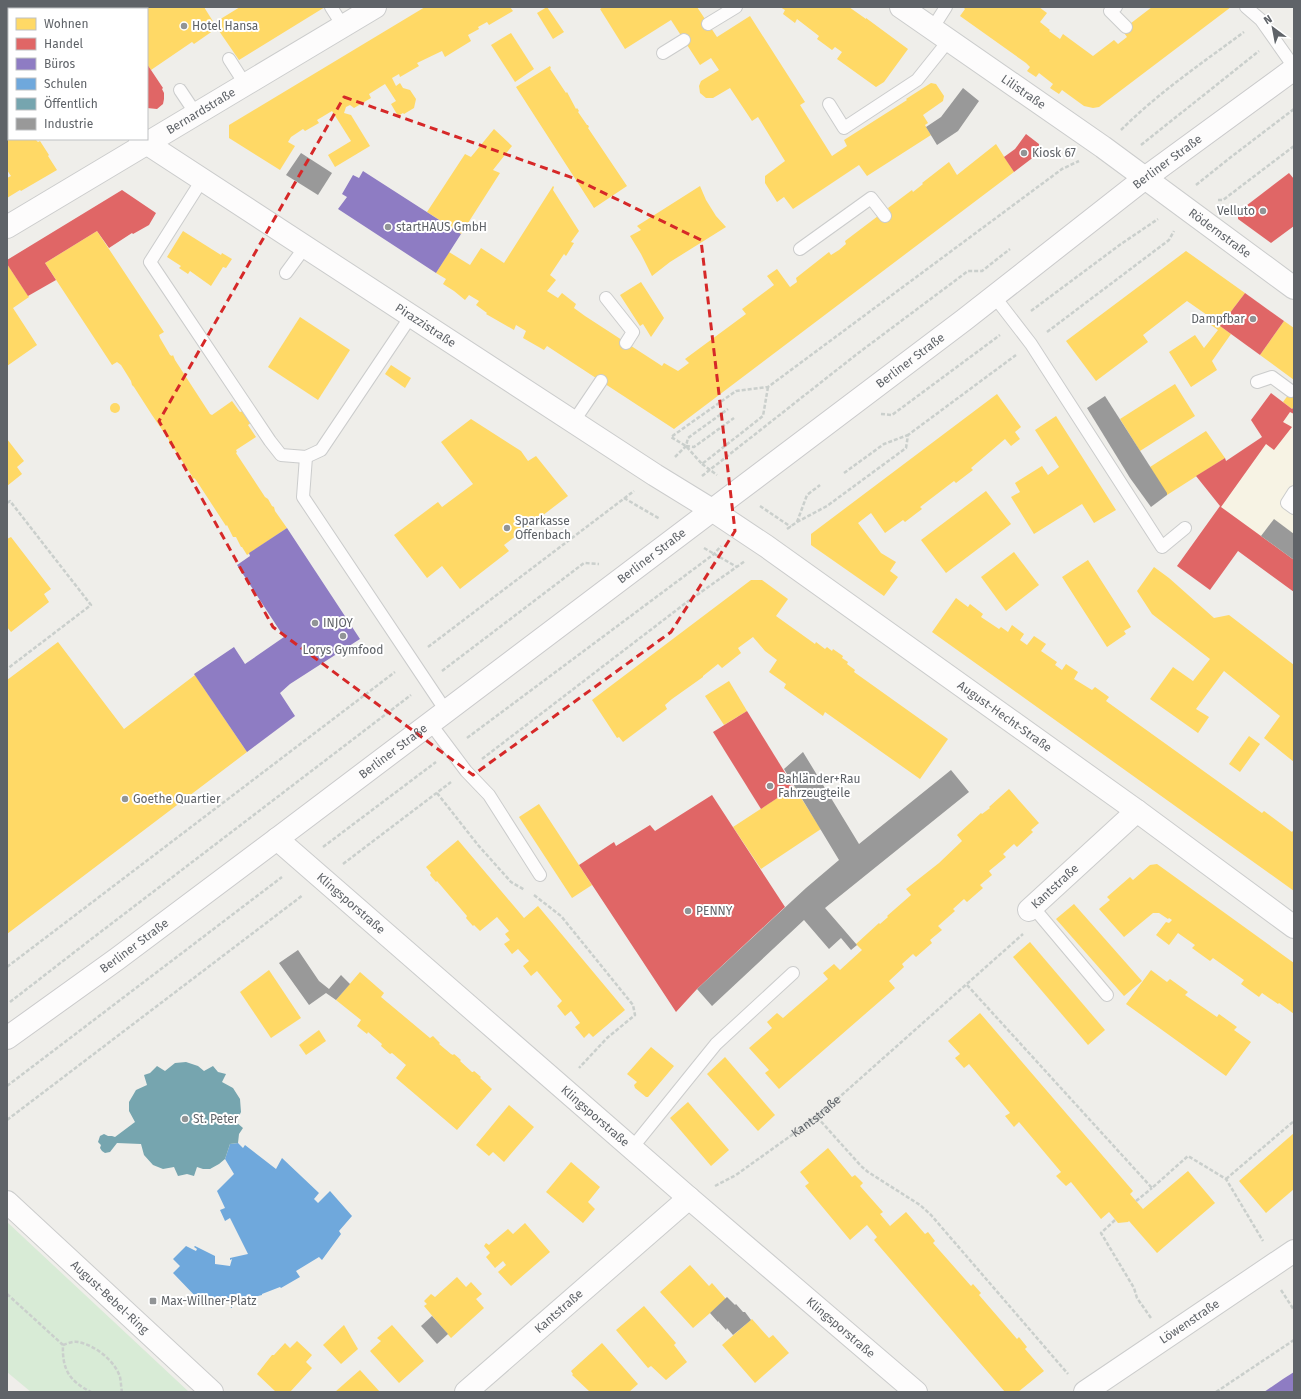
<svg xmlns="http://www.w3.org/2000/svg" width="1301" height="1399" font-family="'Fira Sans',sans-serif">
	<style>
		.commercial { fill: #f7f3e4 }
		.green { fill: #d8ebd6 }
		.homes { fill: #ffd966 }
		.shops { fill: #e06666 }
		.offices { fill: #8e7cc3 }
		.schools { fill: #6fa8dc }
		.public { fill: #76a5af }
		.industry { fill: #999 }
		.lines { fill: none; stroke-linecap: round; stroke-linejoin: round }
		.service-casing { stroke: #cbcccc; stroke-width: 14 }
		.minor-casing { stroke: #cbcccc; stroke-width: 24 }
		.tertiary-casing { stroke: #cbcccc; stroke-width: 24 }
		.secondary-casing { stroke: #cacacb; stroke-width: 24 }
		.path { stroke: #cacfcc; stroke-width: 2.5; stroke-dasharray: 4 2; stroke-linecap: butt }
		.service { stroke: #fdfcfc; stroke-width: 12 }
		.minor { stroke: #fdfcfc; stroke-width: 22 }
		.tertiary { stroke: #fdfcfc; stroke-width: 22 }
		.secondary { stroke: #fdfcfc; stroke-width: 22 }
		.marked { fill: none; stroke: #d62828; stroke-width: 3; stroke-dasharray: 8 5; stroke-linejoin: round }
		.poi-dot { fill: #919496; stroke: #fff; stroke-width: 1.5 }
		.labels { text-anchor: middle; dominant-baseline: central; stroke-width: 4; stroke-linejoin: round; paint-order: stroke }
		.poi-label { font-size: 12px; fill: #5f6368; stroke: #fff; text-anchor: start }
		.street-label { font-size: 12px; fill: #5f6368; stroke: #fff }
	</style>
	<rect width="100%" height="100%" fill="#efeeea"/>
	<polygon class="commercial" points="1290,412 1294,414 1294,560 1221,507 1266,444 1291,427 1283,422"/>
	<polygon class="green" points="7,1222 189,1392 31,1392 7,1372"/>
	<g class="homes">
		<polygon points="108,7 204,7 214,23 240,7 245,8 247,7 325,7 239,60 217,28 194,44 192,42 151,70 147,64 147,9 109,9"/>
		<polygon points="425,7 510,7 513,11 489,25 487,22 478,27 479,29 468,35 471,41 445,57 442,51 417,63 419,66 400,77 399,74 392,78 396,86 400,83 403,88 410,90 416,99 414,108 404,114 403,113 398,116 391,104 396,101 385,84 369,94 371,98 354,108 350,105 346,107 344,113 351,115 370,146 335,167 328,155 351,141 332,111 317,120 319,123 305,131 303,129 291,137 288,142 295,146 280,170 229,138 229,125"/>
		<polygon points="547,7 564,32 553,39 537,13"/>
		<polygon points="603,7 697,7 717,37 750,16 805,102 800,105 832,156 847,146 844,140 907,100 906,99 931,83 936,84 944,96 943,101 923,115 928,123 925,125 931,135 867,176 859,165 793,209 784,197 777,202 765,183 765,176 785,161 758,117 752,121 730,88 713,98 706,98 700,93 699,86 701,81 719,70 711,58 700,65 671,20 625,49 600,9"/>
		<polygon points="780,7 849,7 866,19 866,18 908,49 884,82 876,87 837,59 842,52 835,47 832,50 817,39 819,36 797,19 795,23 783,14 785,10"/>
		<polygon points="963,7 1039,7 1047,13 1040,22 1050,30 1049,31 1060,39 1063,34 1093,56 1114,40 1118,44 1127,37 1122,30 1152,7 1231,7 1099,107 1093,108 1084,106 1062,90 1059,94 1050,88 1053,84 1039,73 1036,77 1027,71 1030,67 1026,63 960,16 965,9"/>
		<polygon points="511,33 534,69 515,82 491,45"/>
		<polygon points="550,66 551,68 550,69 566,93 567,92 576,109 577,108 579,111 578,112 587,125 588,125 589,127 588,128 627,186 594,208 516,87"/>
		<polygon points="7,109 9,111 9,139 35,139 38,142 40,141 49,155 48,156 57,170 21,191 20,190 7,198 7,178 11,176 7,170"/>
		<polygon points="494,129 512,146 493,170 500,173 461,234 427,212 465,154 471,157"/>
		<polygon points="996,144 1014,172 674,429 547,346 544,350 523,338 526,331 516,325 514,330 486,314 487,313 476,305 479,301 469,295 465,300 454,291 443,284 446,279 436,273 449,252 470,265 481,248 504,263 553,186 554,187 553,190 579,231 571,242 574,243 566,256 564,254 550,275 556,280 547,291 558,298 562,293 576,304 574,308 585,316 662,366 664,363 678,371 689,363 685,359 746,314 742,309 774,285 767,276 777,269 790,287 797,282 796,278 829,252 831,255 839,250 846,244 845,241 878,216 881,218 890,212 888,208 912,190 913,192 923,184 922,183 949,162 957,175"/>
		<polygon points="700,186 706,200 716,216 726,227 670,262 652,276 641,254 630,236 641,230 637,226"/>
		<polygon points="97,231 164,332 159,335 160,338 170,355 172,356 173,355 175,360 210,414 212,415 232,401 240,412 243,411 253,418 251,423 248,425 256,437 236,450 237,452 236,453 265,497 268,499 272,506 274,507 275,511 287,528 247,555 242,547 241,547 236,537 233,537 227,525 226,526 196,480 194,478 193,479 191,476 192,476 171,444 170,445 169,443 169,440 152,415 134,387 132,385 131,381 121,365 117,362 112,365 45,263"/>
		<polygon points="183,231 221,255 222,253 232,259 226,268 223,267 211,286 190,271 188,274 179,268 181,266 167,257"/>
		<polygon points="1186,251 1245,293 1220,326 1231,334 1212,361 1217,370 1191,387 1169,352 1195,335 1204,348 1218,330 1204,320 1207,315 1187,301 1143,335 1148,342 1096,381 1066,341"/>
		<polygon points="7,264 29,297 13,308 37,345 7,366"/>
		<polygon points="641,282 664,318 651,337 643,324 640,326 620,295"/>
		<polygon points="300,317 350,350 318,400 268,367"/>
		<polygon points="1284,321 1294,328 1294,380 1260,355"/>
		<polygon points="391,365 411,378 405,388 385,374"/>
		<polygon points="1175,384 1195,416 1140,451 1120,419"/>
		<polygon points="1294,387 1294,407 1292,409 1283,402"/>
		<polygon points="997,394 1021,427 1015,432 1020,439 1011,446 1005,439 971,468 973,470 956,483 954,481 920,507 922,509 905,522 903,520 885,533 871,513 858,523 881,553 896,562 890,571 898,577 884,596 811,545 811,534"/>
		<circle cx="115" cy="408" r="5"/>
		<polygon points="1056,416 1116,510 1094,523 1082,504 1034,534 1011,497 1020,492 1015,483 1042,466 1048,475 1059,467 1035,430"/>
		<polygon points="471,419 521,451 528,461 536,456 568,496 504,545 509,551 460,589 442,566 427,578 394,535 438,502 442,507 473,484 441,442"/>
		<polygon points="1206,431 1225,458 1167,495 1150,467"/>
		<polygon points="7,439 24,461 17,467 22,474 7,486"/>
		<polygon points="986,491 1011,524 946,573 921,540"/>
		<polygon points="11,537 51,589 44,594 49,602 11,632 7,627 7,539"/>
		<polygon points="1014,552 1039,585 1006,611 981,577"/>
		<polygon points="1088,560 1131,627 1124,631 1126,634 1107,647 1062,577"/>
		<polygon points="1154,567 1169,578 1214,618 1229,615 1294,665 1294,762 1264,738 1280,716 1224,671 1196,709 1209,717 1198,733 1150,699 1173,667 1193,681 1210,659 1152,614 1137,591"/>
		<polygon points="751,580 762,580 788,599 776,616 815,644 816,642 825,649 827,647 832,651 833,649 843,656 842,658 848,662 847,664 855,670 854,672 948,739 920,779 825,712 823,716 784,688 786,684 769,672 777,660 765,651 753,637 738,648 741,653 722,668 718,664 703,676 703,677 672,699 665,705 667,709 623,742 619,737 617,738 592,700"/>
		<polygon points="956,598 968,607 970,604 983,614 981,617 999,629 1001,627 1008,632 1012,625 1024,634 1020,640 1027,645 1034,636 1046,644 1041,651 1057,662 1055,665 1062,670 1066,664 1078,672 1074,679 1092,690 1095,687 1109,697 1106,701 1262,813 1264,811 1292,832 1294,829 1294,891 932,632"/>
		<polygon points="58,642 124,729 195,675 247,752 7,934 7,680"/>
		<polygon points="729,681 747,711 724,725 705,696"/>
		<polygon points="1249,736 1260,744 1240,772 1229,764"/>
		<polygon points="794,787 821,829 761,869 733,827"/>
		<polygon points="1009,789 1039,823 1031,830 1033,832 1017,847 1014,844 1003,854 1006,857 989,871 992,875 980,885 983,888 967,902 964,899 953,909 955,911 938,926 942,930 930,940 932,943 916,957 913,954 902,964 904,967 889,981 895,988 779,1089 765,1073 769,1070 749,1048 772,1028 767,1022 777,1013 783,1018 828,979 823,973 834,964 840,970 862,950 856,944 879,923 880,924 888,917 887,916 911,895 906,889 939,863 962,841 957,835 981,813 982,814 990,808 989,807"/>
		<polygon points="539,804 592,885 572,898 519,817"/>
		<polygon points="458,840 524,918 538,906 625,1010 593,1037 589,1033 584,1038 575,1027 580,1023 571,1011 565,1016 557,1006 562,1001 537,971 531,976 523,966 529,961 518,949 512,954 504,944 510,940 505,934 509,931 497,917 480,931 474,925 473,926 466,918 467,916 437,881 436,882 430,875 431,873 426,867"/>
		<polygon points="1157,864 1294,963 1294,1014 1279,1003 1278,1004 1262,993 1259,997 1241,984 1244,980 1213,958 1210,961 1192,948 1195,945 1178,933 1169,945 1156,935 1166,922 1169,923 1172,920 1169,918 1168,919 1159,913 1153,913 1124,937 1099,909 1110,900 1107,897 1130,877 1133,880 1150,865"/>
		<polygon points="1074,904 1142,981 1124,996 1056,919"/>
		<polygon points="1030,942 1105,1030 1088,1045 1013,957"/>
		<polygon points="269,970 301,1018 271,1038 240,992"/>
		<polygon points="1151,970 1167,982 1170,979 1188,992 1185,995 1217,1017 1219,1014 1237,1027 1234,1030 1251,1042 1226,1076 1126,1004"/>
		<polygon points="360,972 384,993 381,997 430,1038 433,1036 440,1043 439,1044 451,1054 453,1055 454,1054 461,1060 460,1061 472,1072 473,1072 474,1071 481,1077 480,1078 492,1089 457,1130 396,1078 406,1065 392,1053 390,1054 381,1046 382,1044 368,1032 367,1034 357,1026 361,1020 336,1000"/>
		<polygon points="980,1013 1133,1191 1130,1194 1143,1209 1188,1171 1215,1203 1157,1253 1129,1221 1128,1222 1118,1223 1109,1212 1101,1219 1071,1182 1066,1186 1056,1176 1061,1172 1019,1122 1014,1127 1005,1116 1010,1113 969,1064 964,1068 955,1058 960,1054 948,1041"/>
		<polygon points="319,1030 326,1041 306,1055 299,1045"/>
		<polygon points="651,1047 674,1066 648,1097 646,1097 635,1088 634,1085 637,1082 627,1074"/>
		<polygon points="725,1057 775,1115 758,1131 707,1074"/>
		<polygon points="688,1102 729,1150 711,1166 670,1118"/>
		<polygon points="509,1105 534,1127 504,1162 493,1152 489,1156 476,1145"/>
		<polygon points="1294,1133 1294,1189 1266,1213 1239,1181"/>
		<polygon points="828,1148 852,1177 855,1175 863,1183 860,1186 883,1212 880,1214 890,1226 906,1212 925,1234 928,1232 935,1241 933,1243 971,1286 973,1284 981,1293 979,1295 1017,1339 1019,1337 1027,1347 1025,1349 1044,1371 1018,1392 1005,1392 874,1240 877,1237 867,1225 850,1240 805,1186 809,1183 800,1172"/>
		<polygon points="571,1162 600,1187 588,1202 595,1209 583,1223 546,1192"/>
		<polygon points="525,1223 550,1252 511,1286 498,1272 506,1265 503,1261 495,1268 486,1257 490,1253 484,1246 486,1243 489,1245 508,1229 513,1234"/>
		<polygon points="690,1265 709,1286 712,1283 726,1299 693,1328 660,1292"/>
		<polygon points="457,1277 466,1287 471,1282 482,1294 476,1299 484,1308 451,1338 424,1306 427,1304 424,1301 431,1294 435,1297"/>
		<polygon points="644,1306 676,1343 674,1345 687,1362 666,1380 651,1366 648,1368 616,1330"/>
		<polygon points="752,1319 769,1338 773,1335 789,1353 755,1383 722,1345"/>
		<polygon points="344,1325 358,1349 341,1364 323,1345"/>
		<polygon points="392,1325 424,1361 399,1383 370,1351 381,1341 377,1338"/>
		<polygon points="297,1341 312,1355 306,1362 312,1368 290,1392 276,1392 257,1374 272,1355 274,1355 285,1343 290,1348"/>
		<polygon points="602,1343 638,1384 629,1392 590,1392 572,1375 573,1374 571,1371"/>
		<polygon points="360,1370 380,1392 335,1392 352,1377"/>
	</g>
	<g class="shops">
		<polygon points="147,64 163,88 162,89 164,93 164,99 163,104 157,109 147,108"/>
		<polygon points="1026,134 1039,144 1039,153 1014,172 1004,157 1015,149"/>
		<polygon points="1289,173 1294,179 1294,226 1271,243 1238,219 1238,212"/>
		<polygon points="122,190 156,213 149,225 133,234 132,233 109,248 97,231 45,263 56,280 28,296 7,264 7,260"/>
		<polygon points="1245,293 1284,321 1260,355 1220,326"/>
		<polygon points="1271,393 1292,409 1294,407 1294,414 1290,412 1283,422 1292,427 1274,450 1266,444 1221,507 1294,560 1294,592 1238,551 1210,590 1177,566 1220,506 1196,476 1225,458 1226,461 1262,437 1251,420"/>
		<polygon points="747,711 794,787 761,809 713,732"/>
		<polygon points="712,795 785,907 697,989 676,1012 579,865 614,842 616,846 650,825 655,831"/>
	</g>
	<g class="offices">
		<polygon points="363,171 461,234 436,273 338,209 347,197 342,194 353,175 359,178"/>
		<polygon points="287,528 360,639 290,684 280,693 295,716 247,752 194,674 234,647 245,664 284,637 237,565 250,556 249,553"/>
		<polygon points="1294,1372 1294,1392 1264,1392 1283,1379"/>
	</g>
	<polygon class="schools" points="238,1143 243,1148 245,1145 276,1169 282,1158 319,1193 314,1199 318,1203 330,1191 352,1216 339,1231 341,1234 322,1260 319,1257 296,1271 300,1277 281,1288 280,1287 262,1294 262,1295 231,1303 232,1308 231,1308 230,1302 198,1299 173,1273 180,1266 173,1259 186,1246 196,1251 197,1249 194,1247 195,1246 215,1256 215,1264 230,1266 232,1259 230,1260 230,1258 248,1254 230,1218 225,1221 220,1210 225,1208 217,1191 234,1174 225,1159 230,1144"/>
	<polygon class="public" points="186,1062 198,1066 204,1071 213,1066 218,1072 226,1074 222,1082 233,1088 240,1099 241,1112 236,1122 243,1128 239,1134 238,1143 230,1144 225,1159 219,1164 210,1169 203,1169 197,1167 194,1176 187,1174 178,1176 174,1167 163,1169 153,1165 144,1155 141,1144 117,1143 110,1152 105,1153 102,1151 100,1148 101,1145 98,1142 100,1136 104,1134 108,1136 112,1136 115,1137 135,1122 129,1111 129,1102 136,1090 147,1085 144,1075 150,1073 157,1066 165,1071 175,1063"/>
	<g class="industry">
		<polygon points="963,88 979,101 958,131 937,145 926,127 941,117"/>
		<polygon points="301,153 332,173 318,195 286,175"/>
		<polygon points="1105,396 1167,493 1167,495 1151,507 1130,478 1087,408"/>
		<polygon points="1274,519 1294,534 1294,560 1261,536"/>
		<polygon points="803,752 859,844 951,770 969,792 825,908 857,945 851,950 841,938 829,949 804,920 712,1006 697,989 806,888 839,860 784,769"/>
		<polygon points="298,950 319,981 329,989 341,975 350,984 336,1000 326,993 309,1005 279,963"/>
		<polygon points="727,1297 735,1305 736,1304 743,1312 745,1312 751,1320 733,1335 727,1328 726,1330 718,1321 718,1322 710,1313"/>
		<polygon points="432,1316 448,1334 437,1344 421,1326"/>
	</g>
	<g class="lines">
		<g class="service-casing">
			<g id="service">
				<polyline points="68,7 70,9"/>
				<polyline points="331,7 343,26"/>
				<polyline points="1116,7 1110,11 1126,27"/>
				<polyline points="1246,7 1261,20 1294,67"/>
				<polyline points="708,24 736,7"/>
				<polyline points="932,29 946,7"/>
				<polyline points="663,53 684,40"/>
				<polyline points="229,59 245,84"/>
				<polyline points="180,90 196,114"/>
				<polyline points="829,104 844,128 917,80 949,40"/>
				<polyline points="202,180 150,262 270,441 281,455 306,457 321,450 411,316"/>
				<polyline points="800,249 871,198 885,216"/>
				<polyline points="286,273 305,247"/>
				<polyline points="994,296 1031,344 1162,547 1185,528"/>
				<polyline points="606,298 633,332 626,343"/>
				<polyline points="1257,382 1272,377 1291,391"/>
				<polyline points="574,421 601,381"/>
				<polyline points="306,457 303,497 446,711"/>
				<polyline points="1294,492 1287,503 1294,508"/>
				<polyline points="430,723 466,771 489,795 540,875"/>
				<polyline points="1033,907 1107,995"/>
				<polyline points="632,1148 716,1044 793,973"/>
			</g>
		</g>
		<g class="minor-casing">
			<g id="minor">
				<path id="s2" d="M901,7L1103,147L1294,288"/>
				<polyline points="7,52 9,54"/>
				<path id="s3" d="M140,139L655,475L712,510L766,546L1137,811L1294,927"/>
				<path id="s4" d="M7,227L375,7"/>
				<path id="s5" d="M277,839L689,1198L916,1392"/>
				<path id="s6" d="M1029,910L1137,811"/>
				<path id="s7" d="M466,1392L689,1198"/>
				<path id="s8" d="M1085,1392L1294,1251"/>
			</g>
		</g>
		<g class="tertiary-casing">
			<g id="tertiary">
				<path id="s9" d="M7,1202L212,1392"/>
			</g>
		</g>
		<g class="secondary-casing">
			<g id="secondary">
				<path id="s10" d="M7,1038L117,959L277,839L964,320L1145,178L1294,69"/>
			</g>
		</g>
		<g class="path">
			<path d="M1121,130C1158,93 1202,63 1244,32"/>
			<polyline points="1141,145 1259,51"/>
			<polyline points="1196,185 1231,157 1294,109"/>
			<polyline points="1218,200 1223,200 1294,146"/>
			<polyline points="1031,311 1121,244 1158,219"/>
			<polyline points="1047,332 1169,240 1174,231"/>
			<polyline points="768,387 763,416 702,464 686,446 671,437 736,391 768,387 1062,169 1079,161"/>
			<polyline points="881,414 892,415 1000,335"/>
			<polyline points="686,446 694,447 734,418"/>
			<polyline points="675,457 686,446 688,438 728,409"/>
			<polyline points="702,464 717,475"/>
			<polyline points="844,473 884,444 908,435"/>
			<polyline points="702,476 857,354 968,271 982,271 1010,249"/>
			<polyline points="624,498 660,519"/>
			<polyline points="7,503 10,501 91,605 7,669"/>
			<polyline points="760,506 791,527"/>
			<polyline points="797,522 807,495 820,485"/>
			<polyline points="787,529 797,522 827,506 906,448 908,435 1016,355"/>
			<polyline points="704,548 737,567"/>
			<polyline points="428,647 634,491"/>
			<polyline points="442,671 584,563 599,564"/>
			<polyline points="467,738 714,554 721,546"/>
			<polyline points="482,759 687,602 745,561"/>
			<polyline points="437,793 478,845 511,882 525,890"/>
			<polyline points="323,847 436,762"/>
			<polyline points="343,864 451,782"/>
			<polyline points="534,895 561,916 633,1005 635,1015 607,1038 579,1068"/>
			<polyline points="7,967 395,672"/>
			<polyline points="967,985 1152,1188 1188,1156 1226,1179 1263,1241"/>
			<polyline points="10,1002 94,937 411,695"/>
			<polyline points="7,1086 282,877"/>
			<polyline points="817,1117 861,1166 868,1172 920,1205 931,1215 1068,1374"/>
			<polyline points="7,1120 303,895"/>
			<polyline points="1226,1179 1294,1121"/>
			<path id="s1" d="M715,1186L736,1175L817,1117L1023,934"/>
			<polyline points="1136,1201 1152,1188"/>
			<polyline points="1115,1220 1101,1233 1134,1288 1137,1298 1151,1318"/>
			<polyline points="1281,1290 1294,1310"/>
			<path d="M7,1294L63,1345C62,1369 69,1381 91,1392"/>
			<path d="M63,1345C68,1343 74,1341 78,1342C95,1345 115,1361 120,1377C121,1382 121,1387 122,1392"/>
			<polyline points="1216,1392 1294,1340"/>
		</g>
		<use href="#service" class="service"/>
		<use href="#minor" class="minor"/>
		<use href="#tertiary" class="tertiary"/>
		<use href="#secondary" class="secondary"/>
	</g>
	<path class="marked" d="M344,97L573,178L701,240L735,531L671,632L473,775L273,627L159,421Z"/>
	<g class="poi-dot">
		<circle cx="184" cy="26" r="4"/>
		<circle cx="1024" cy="153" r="4"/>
		<circle cx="1263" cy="211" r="4"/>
		<circle cx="388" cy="227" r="4"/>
		<circle cx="1253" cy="319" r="4"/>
		<circle cx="507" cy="528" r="4"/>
		<circle cx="315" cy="623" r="4"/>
		<circle cx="343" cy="636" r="4"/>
		<circle cx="770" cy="786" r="4"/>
		<circle cx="125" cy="799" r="4"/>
		<circle cx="688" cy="911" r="4"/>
		<circle cx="185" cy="1119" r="4"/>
		<rect x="149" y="1297" width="8" height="8" rx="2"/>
	</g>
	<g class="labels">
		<g class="poi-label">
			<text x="192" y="26">Hotel Hansa</text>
			<text x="1032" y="153">Kiosk 67</text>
			<text x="1255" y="211" text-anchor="end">Velluto</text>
			<text x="396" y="227">startHAUS GmbH</text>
			<text x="1245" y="319" text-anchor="end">Dampfbar</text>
			<text x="515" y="521">Sparkasse<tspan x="515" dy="14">Offenbach</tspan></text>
			<text x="323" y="623">INJOY</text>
			<text x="343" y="650" text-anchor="middle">Lorys Gymfood</text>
			<text x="778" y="779">Bahländer+Rau<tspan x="778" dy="14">Fahrzeugteile</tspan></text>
			<text x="133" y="799">Goethe Quartier</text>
			<text x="696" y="911">PENNY</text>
			<text x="193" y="1119">St. Peter</text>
			<text x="161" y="1301">Max-Willner-Platz</text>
		</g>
		<g class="street-label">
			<text stroke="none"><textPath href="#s2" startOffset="149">Lilistraße</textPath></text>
			<text stroke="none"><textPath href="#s4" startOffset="226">Bernardstraße</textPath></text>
			<text stroke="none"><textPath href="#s10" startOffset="1454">Berliner Straße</textPath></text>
			<text stroke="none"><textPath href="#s2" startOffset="391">Rödernstraße</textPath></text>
			<text stroke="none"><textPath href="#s3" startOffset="341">Pirazzistraße</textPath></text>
			<text stroke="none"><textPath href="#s10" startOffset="1129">Berliner Straße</textPath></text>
			<text stroke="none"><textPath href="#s10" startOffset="805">Berliner Straße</textPath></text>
			<text stroke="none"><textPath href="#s3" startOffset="1040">August-Hecht-Straße</textPath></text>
			<text stroke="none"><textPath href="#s10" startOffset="481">Berliner Straße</textPath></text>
			<text stroke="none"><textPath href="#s6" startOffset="35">Kantstraße</textPath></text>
			<text stroke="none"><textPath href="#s5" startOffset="98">Klingsporstraße</textPath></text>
			<text stroke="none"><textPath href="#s10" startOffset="157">Berliner Straße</textPath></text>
			<text stroke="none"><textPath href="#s1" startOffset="123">Kantstraße</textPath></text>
			<text stroke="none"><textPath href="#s5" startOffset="422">Klingsporstraße</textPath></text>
			<text stroke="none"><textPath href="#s9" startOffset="140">August-Bebel-Ring</textPath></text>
			<text stroke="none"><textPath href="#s7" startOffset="123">Kantstraße</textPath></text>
			<text stroke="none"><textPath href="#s8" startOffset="126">Löwenstraße</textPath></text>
			<text stroke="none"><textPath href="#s5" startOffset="746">Klingsporstraße</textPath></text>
		</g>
	</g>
	<rect width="1301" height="1399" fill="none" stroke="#5f6368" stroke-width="16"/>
	<rect x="8" y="8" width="140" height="132" fill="#ffffff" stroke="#bfc1c3"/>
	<rect x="16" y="18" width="20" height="12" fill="#ffd966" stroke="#bfc1c3"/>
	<text x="44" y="28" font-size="12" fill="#5f6368">Wohnen</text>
	<rect x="16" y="38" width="20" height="12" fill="#e06666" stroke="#bfc1c3"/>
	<text x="44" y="48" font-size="12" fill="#5f6368">Handel</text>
	<rect x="16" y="58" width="20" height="12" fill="#8e7cc3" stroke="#bfc1c3"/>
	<text x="44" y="68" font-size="12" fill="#5f6368">Büros</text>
	<rect x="16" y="78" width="20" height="12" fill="#6fa8dc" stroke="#bfc1c3"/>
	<text x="44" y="88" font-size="12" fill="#5f6368">Schulen</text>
	<rect x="16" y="98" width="20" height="12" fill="#76a5af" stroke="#bfc1c3"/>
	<text x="44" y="108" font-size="12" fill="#5f6368">Öffentlich</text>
	<rect x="16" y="118" width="20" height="12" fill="#999999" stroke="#bfc1c3"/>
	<text x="44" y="128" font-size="12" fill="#5f6368">Industrie</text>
	<g transform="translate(1273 28) rotate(328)" stroke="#ffffff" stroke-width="3" paint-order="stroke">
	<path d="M0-3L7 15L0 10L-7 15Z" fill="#5f6368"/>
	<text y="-6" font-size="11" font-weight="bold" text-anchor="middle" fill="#5f6368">N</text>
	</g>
</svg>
